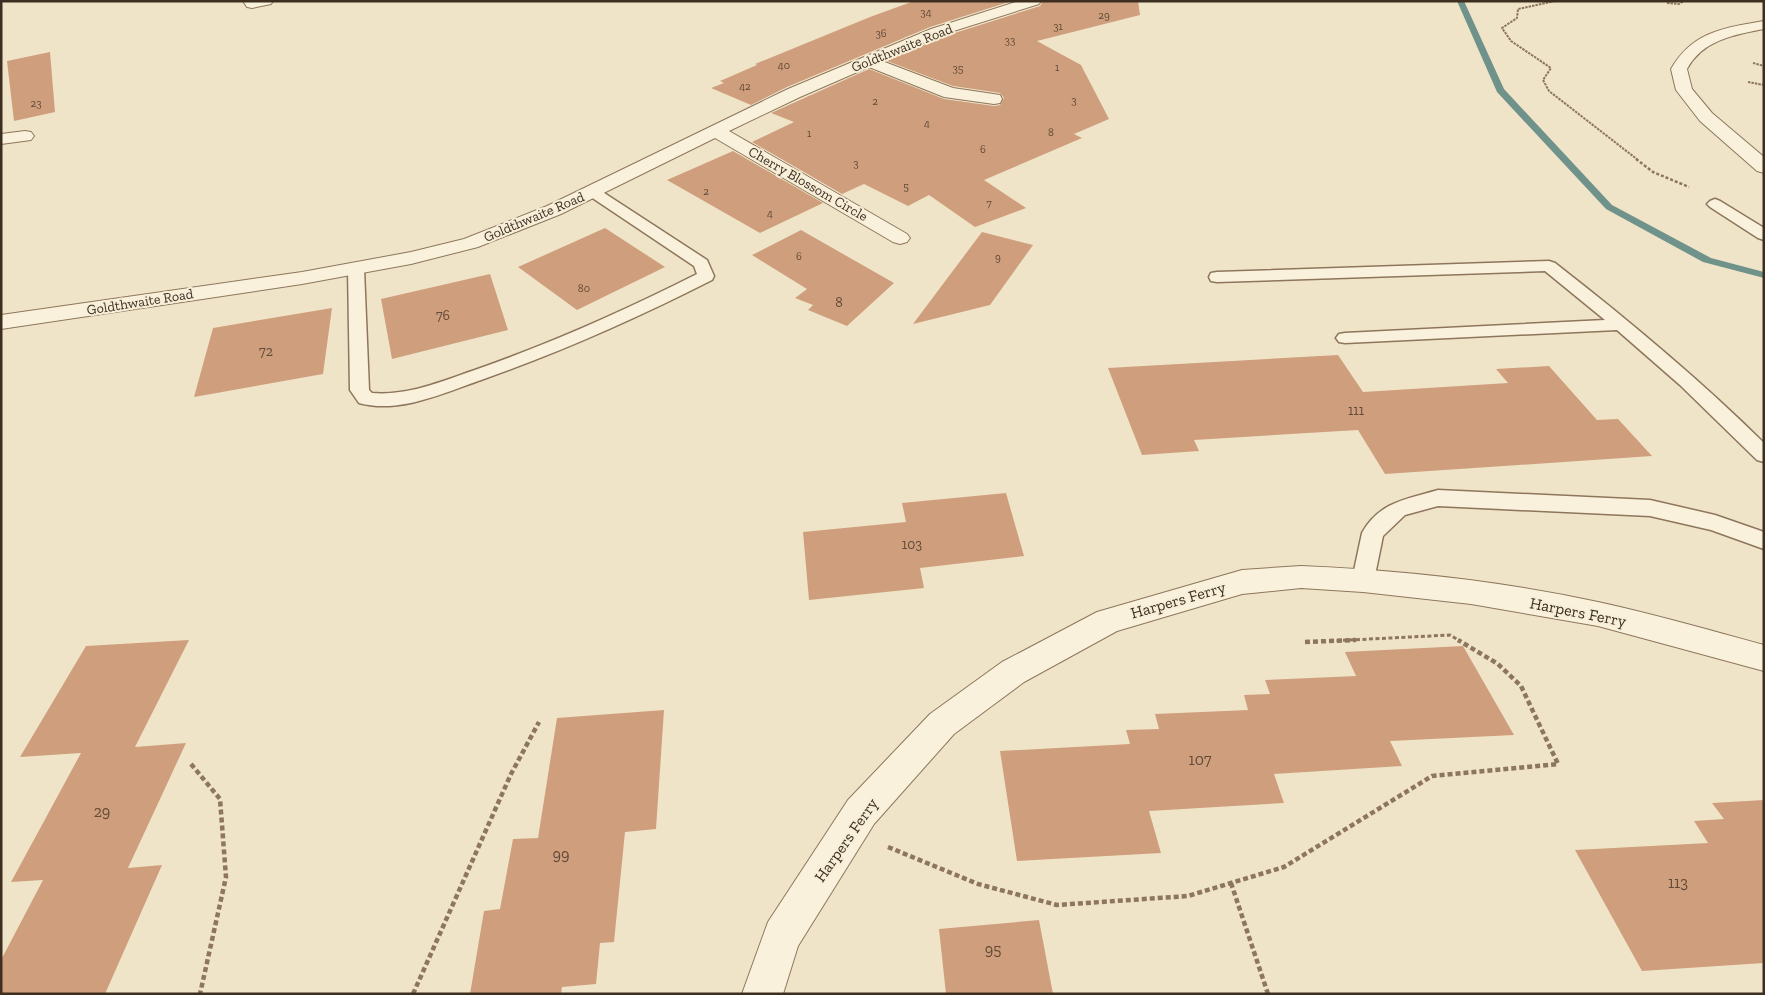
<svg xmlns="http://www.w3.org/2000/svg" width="1765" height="995" font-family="'Zilla Slab',serif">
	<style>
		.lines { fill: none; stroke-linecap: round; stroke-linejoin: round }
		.stream { fill: #6f938a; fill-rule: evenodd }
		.building { fill: #cf9f7d }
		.lane-casing { stroke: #8d765c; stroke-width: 3 }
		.street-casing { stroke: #8d765c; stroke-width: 2 }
		.path-far3 { stroke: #8d765c; stroke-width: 2; stroke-dasharray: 2.5 1; stroke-linecap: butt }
		.path-far2 { stroke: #8d765c; stroke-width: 2.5; stroke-dasharray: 3 2; stroke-linecap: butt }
		.path-far1 { stroke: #8d765c; stroke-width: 3; stroke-dasharray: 4 2.5; stroke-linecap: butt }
		.path { stroke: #8d765c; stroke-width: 4.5; stroke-dasharray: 5 3; stroke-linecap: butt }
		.lane { fill: #faf1dc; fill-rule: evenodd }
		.street { fill: #faf1dc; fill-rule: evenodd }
		.labels { text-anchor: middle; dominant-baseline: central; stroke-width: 4; stroke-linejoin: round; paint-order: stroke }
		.far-number-label { font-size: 11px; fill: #624a37 }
		.far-street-label { font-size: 14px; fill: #3d2e20; stroke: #f7eed8 }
		.number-label { font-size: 14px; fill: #624a37 }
		.street-label { font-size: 16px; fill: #3d2e20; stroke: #f7eed8 }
		.near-number-label { font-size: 16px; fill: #624a37 }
	</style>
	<rect width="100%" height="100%" fill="#f0e4c8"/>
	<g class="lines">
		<polygon class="stream" points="1457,1 1464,1 1504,89 1612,205 1711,258 1764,272 1764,278 1703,262 1606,209 1497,92"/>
	</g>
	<g class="building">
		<polygon points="914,1 1012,1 930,27 787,87 751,105 711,88 724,83 720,81 757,65 755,64 870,17"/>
		<polygon points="1043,1 1138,1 1140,15 1037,41 1081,65 1109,119 1074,134 1082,138 984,180 1026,208 975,227 929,195 908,206 864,184 842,194 752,142 794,122 771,113 869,69 944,99 994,106 1000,105 1004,98 1000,93 953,86 887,61 942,37 1040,6"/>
		<polygon points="50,52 55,112 14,121 7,61"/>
		<polygon points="733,151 823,203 760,233 667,180"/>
		<polygon points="605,228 665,267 577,310 518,267"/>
		<polygon points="801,230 894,283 847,326 808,310 813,305 795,298 807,289 752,255"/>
		<polygon points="982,232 1033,245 990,305 913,324"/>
		<polygon points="490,274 508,330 392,359 381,299"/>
		<polygon points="332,308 323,374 194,397 213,328"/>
		<polygon points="1338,355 1363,392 1508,383 1496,369 1549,366 1597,420 1618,419 1652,456 1385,474 1358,430 1194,440 1199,451 1142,455 1108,368"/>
		<polygon points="1006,493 1024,556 920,568 924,588 809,600 803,532 906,522 902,503"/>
		<polygon points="189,640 135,747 186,743 128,868 162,865 105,994 1,994 1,960 43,880 11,882 81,753 20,757 86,646"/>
		<polygon points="1463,646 1514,735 1390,741 1402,766 1274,774 1284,803 1149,811 1161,853 1017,861 1000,751 1130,744 1126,730 1159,729 1155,714 1248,710 1244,695 1270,694 1265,680 1356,676 1345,652"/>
		<polygon points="664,710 656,829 625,832 614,942 600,943 596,984 562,987 561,994 470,994 484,911 500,909 513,839 538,838 557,718"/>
		<polygon points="1764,800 1764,963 1642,971 1575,850 1708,843 1694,821 1724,819 1712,803"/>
		<polygon points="1039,920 1053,994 946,994 939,929"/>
	</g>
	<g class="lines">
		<g class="lane-casing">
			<g id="lane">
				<path d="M593,188L598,189L707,260L714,276L712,280C637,318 561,352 481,380C444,393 399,414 359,403L350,390L348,269L350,266H362L364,269L369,390L372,393C407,396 440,382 472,371C549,344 624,311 697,274L694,266L588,195L586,192L588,189Z"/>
				<polygon points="1715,199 1720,201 1764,228 1764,240 1758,238 1710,207 1707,204 1710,201"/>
				<path d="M1549,261L1555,263C1627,319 1698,378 1764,443V462L1757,460L1680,385L1617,330L1345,343L1339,342L1336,338L1339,334L1345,333L1605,320L1545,271L1217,282L1211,281L1209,277L1211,273L1217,272Z"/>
				<path d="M1438,490L1650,500L1715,515L1764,532V549L1711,530L1650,516L1438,506L1405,515L1383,536L1374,580L1371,586L1363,589L1355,586L1352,580L1362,533C1379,502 1407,499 1438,490Z"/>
			</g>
		</g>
		<g class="street-casing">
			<g id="street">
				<polygon points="243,1 273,1 271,4 252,8 247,7"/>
				<polygon points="1019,1 1041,1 1039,4 941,35 882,61 953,88 1000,95 1002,99 1000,103 994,104 944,97 869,67 800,97 729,131 907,234 910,238 907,242 900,244 893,242 715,138 561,214 478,247 411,264 302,284 1,329 1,315 302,272 411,252 464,239 547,206 788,89 931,29"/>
				<path d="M1764,21V29C1733,35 1703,40 1687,69L1692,89L1712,113L1764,157V173L1757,171L1700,121L1676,90L1671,69C1693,31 1724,28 1764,21Z"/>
				<polygon points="25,131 31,132 34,136 31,140 1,144 1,134"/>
				<path d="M1301,566C1400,570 1501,581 1598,602C1654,614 1709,630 1764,645V671L1598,626L1471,604L1363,592L1301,588L1242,594L1117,631L1024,682L954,734L874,824L798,946L783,994H742L768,922L848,800L930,714L1002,662L1097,612L1242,570Z"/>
			</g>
		</g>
		<g class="path-far3">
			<polyline points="1555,1 1518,9 1517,18 1502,28 1511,41 1551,68 1543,80 1549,91 1638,160"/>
			<polyline points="1667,3 1679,4 1684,1"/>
			<polyline points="1753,63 1764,66"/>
			<polyline points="1748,82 1764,85"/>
		</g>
		<polyline class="path-far2" points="1636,159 1653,172 1689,187"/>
		<polyline class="path-far1" points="1330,641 1450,635 1460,641"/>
		<g class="path">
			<polyline points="1305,642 1356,640"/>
			<polyline points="191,764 220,799 226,877 200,994"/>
			<polyline points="888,847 978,884 1057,905 1188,896 1284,867 1432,776 1558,764 1521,686 1498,664 1458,640"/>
			<polyline points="1231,883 1268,994"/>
			<polyline points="413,994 511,774 539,722"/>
		</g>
		<use href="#lane" class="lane"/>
		<use href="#street" class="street"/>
	</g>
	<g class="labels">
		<g class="far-number-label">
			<text x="926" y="12">34</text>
			<text x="1104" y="15">29</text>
			<text x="1058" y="26">31</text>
			<text x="881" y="33">36</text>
			<text x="1010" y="40">33</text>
			<text x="784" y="65">40</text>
			<text x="1057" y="67">1</text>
			<text x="958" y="68">35</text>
			<text x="745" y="86">42</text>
			<text x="1074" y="100">3</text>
			<text x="875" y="101">2</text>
			<text x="36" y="103">23</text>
			<text x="927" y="123">4</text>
			<text x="1051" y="132">8</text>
			<text x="809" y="133">1</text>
			<text x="983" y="149">6</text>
			<text x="856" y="163">3</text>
			<text x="906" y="186">5</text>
			<text x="706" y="191">2</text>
			<text x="989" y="203">7</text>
			<text x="770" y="213">4</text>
			<text x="799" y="256">6</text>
			<text x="998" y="257">9</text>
			<text x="584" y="288">80</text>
		</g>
		<g class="far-street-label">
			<text transform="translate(902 48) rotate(-22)">Goldthwaite Road</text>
			<text transform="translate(808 184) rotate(30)">Cherry Blossom Circle</text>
			<text transform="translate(534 217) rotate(-23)">Goldthwaite Road</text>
			<text transform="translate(140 302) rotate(-9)">Goldthwaite Road</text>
		</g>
		<g class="number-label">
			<text x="839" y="302">8</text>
			<text x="443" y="315">76</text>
			<text x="266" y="351">72</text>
			<text x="1356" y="410">111</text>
			<text x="912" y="544">103</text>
		</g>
		<g class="street-label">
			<text transform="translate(1178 600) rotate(-16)">Harpers Ferry</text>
			<text transform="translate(1578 612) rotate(11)">Harpers Ferry</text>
			<text transform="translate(846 840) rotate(-55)">Harpers Ferry</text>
		</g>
		<g class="near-number-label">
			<text x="1200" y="759">107</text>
			<text x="102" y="811">29</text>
			<text x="561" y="854">99</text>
			<text x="1678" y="882">113</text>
			<text x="993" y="949">95</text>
		</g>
	</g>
	<rect width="1765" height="995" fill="none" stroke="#3d2e20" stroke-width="5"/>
</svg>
